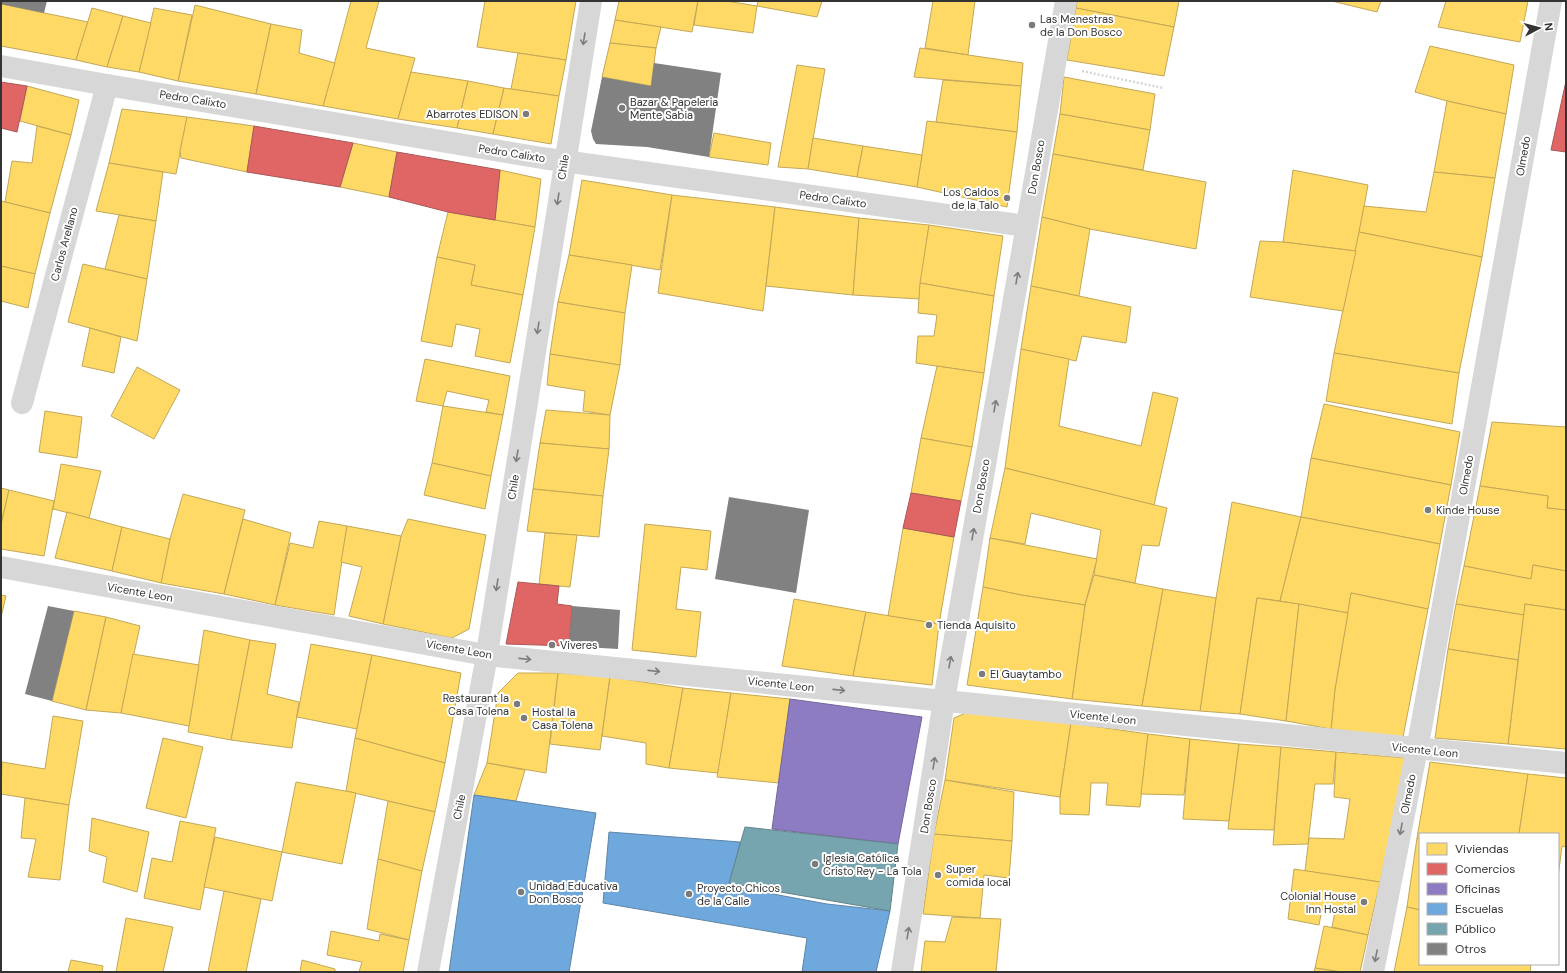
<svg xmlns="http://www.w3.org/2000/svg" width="1567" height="973" font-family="'DM Sans',sans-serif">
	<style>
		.homes { fill: #ffd966; stroke: #c2a757 }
		.shops { fill: #e06666; stroke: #ac5757 }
		.offices { fill: #8e7cc3; stroke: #736698 }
		.schools { fill: #6fa8dc; stroke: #5d85a9 }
		.public { fill: #76a5af; stroke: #62838a }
		.building { fill: #818181 }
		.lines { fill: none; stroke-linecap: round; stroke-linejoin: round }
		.path { stroke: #d6d6d6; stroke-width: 2.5; stroke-dasharray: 2 2; stroke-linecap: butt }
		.minor { stroke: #d7d7d7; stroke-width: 22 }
		.oneway { stroke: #7d7d7d }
		.poi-dot { fill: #7a7a7a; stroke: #fff; stroke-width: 1.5 }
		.labels { text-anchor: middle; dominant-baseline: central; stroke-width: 4; stroke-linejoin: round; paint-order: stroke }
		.poi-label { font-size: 11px; fill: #333; stroke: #fff; text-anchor: start }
		.street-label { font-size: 11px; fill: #333; stroke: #fff }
	</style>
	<rect width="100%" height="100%" fill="#fff"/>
	<g class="homes">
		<polygon points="351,1 379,1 366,48 415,58 398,119 323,106"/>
		<polygon points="485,1 576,1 566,60 477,47"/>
		<polygon points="619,1 698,1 692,32 615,20"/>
		<polygon points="698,1 726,1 757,6 753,33 694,25"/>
		<polygon points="758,1 822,1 817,17 757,6"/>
		<polygon points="933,1 975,1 968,55 925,48"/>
		<polygon points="1077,1 1179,1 1174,27 1076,8"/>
		<polygon points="1332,1 1381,1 1377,12"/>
		<polygon points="1446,1 1528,1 1520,42 1438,27"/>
		<polygon points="1,4 88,22 76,60 1,46"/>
		<polygon points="195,5 271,24 256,94 178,81"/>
		<polygon points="92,8 123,16 107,67 76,60"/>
		<polygon points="154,8 192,15 178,81 139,72"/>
		<polygon points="1076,8 1174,27 1164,76 1067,60"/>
		<polygon points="123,16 151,23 139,72 107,67"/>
		<polygon points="615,20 661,27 656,48 610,43"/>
		<polygon points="271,24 302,30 299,53 335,63 323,106 256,94"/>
		<polygon points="610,43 656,48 651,86 602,77"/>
		<polygon points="1430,46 1514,65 1506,114 1447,101 1415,92"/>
		<polygon points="920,48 1023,63 1021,86 914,77"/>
		<polygon points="518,53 566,60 559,96 511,89"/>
		<polygon points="797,65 825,69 808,169 778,167"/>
		<polygon points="411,72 468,81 457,128 398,119"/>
		<polygon points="1064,77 1155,94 1150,130 1060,114"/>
		<polygon points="943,80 1021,86 1017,132 936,122"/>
		<polygon points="468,81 504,88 493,134 457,128"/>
		<polygon points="27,86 79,100 71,135 20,121"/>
		<polygon points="504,88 559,96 551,144 493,134"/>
		<polygon points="1447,101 1506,114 1495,178 1434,172"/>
		<polygon points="122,109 187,117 176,174 109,163"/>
		<polygon points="1060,114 1150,130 1143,170 1053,154"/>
		<polygon points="187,117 254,126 247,172 181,158 180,151"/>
		<polygon points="927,121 1017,132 1007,207 917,187"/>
		<polygon points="37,126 71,135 50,213 5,202 12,161 32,163"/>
		<polygon points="714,133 771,143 768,165 709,157"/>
		<polygon points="813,138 863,146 857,177 808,169"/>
		<polygon points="353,143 397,152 389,197 340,187"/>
		<polygon points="863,146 922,155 917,187 857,177"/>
		<polygon points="1053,154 1206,182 1196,249 1090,229 1042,217"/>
		<polygon points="109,163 163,172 156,221 96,211"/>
		<polygon points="500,170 541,179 535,227 495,220"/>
		<polygon points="1293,170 1368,185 1356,251 1283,242"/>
		<polygon points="1434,172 1495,178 1482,257 1359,232 1364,206 1426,212"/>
		<polygon points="582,180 672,195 660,270 569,255"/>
		<polygon points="672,195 775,207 763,311 658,293"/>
		<polygon points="1,201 50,213 35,274 1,266"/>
		<polygon points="775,207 859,218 853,295 766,286"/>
		<polygon points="448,212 535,227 523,295 471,285 475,265 437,257"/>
		<polygon points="119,215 156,221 147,279 105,269"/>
		<polygon points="1042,217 1090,229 1079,296 1031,286"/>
		<polygon points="859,218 929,225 919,299 853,295"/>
		<polygon points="929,225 1003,236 994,296 920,283"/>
		<polygon points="1359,232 1482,257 1459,373 1334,353"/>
		<polygon points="1260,241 1283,242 1356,251 1343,311 1250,297"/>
		<polygon points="569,255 632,265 625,313 558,302"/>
		<polygon points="437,257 475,265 471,285 523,295 510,363 475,356 480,329 456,324 452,347 421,341"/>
		<polygon points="83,264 147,279 137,341 68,322"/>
		<polygon points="1,266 35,274 28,308 1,301"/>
		<polygon points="920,283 994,296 984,373 916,363 918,336 934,336 937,315 918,313"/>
		<polygon points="1031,286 1131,307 1126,343 1082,336 1076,361 1021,349"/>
		<polygon points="558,302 625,313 620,365 550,354"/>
		<polygon points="90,328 121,337 114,373 82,366"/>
		<polygon points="1021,349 1069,359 1059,426 1141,446 1153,392 1178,398 1154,505 1005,468"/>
		<polygon points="1334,353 1459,373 1452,424 1326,401"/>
		<polygon points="550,354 620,365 610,415 583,411 585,391 547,385"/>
		<polygon points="425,359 510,376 503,415 486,412 489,400 447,391 443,406 416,401"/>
		<polygon points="937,366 984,373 972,447 921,438"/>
		<polygon points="137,367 180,390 154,439 111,416"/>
		<polygon points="1324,404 1460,432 1451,485 1311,458"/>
		<polygon points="443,406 503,415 491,476 432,463"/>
		<polygon points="546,410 610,415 609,449 540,443"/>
		<polygon points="45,411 82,417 77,458 39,452"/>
		<polygon points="1492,422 1566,427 1566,510 1547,508 1548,496 1480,486"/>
		<polygon points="921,438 972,447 961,501 911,493"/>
		<polygon points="540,443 609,449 603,496 533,489"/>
		<polygon points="1311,458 1451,485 1440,544 1301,517"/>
		<polygon points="432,463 491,476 485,509 424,495"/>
		<polygon points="61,464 101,471 89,518 53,509"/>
		<polygon points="1005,468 1167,508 1159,546 1142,545 1135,583 1094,575 1101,530 1031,513 1025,544 990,538"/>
		<polygon points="1480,486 1548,496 1547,508 1566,510 1566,571 1533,565 1531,579 1464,566"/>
		<polygon points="1,488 9,490 1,525"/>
		<polygon points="533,489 603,496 599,537 527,531"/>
		<polygon points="9,490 54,501 44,556 1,549 1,525"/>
		<polygon points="183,494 245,510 224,594 161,583 170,539"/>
		<polygon points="1232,502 1301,517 1280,601 1257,598 1240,714 1200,711 1216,598"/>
		<polygon points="67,512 122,527 112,571 55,558"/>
		<polygon points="1301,517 1440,544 1428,609 1351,593 1348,613 1280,601"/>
		<polygon points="243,519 291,533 275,605 224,594"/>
		<polygon points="408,519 486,535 469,629 452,638 383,624 401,536"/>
		<polygon points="319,521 347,526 334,615 275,605 290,543 313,548"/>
		<polygon points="645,524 711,531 707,570 681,567 676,609 701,612 696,657 632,650"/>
		<polygon points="347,526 401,536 383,624 349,616 362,567 341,562"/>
		<polygon points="122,527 170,539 161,583 112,571"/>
		<polygon points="903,528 954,537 939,624 888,616"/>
		<polygon points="545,533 577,535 570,587 539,584"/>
		<polygon points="990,538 1097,559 1085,605 1021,595 983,587"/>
		<polygon points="1533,565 1566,571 1566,610 1525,604 1524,615 1456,604 1464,566 1531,579"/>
		<polygon points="1094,575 1163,589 1142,706 1072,699 1085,605"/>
		<polygon points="983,587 1021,595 1085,605 1072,699 967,685"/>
		<polygon points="1163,589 1216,598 1200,711 1142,706"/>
		<polygon points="1351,593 1428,609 1403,737 1331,729 1335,689"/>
		<polygon points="1,595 6,596 1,617"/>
		<polygon points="1257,598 1299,604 1286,721 1240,714"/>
		<polygon points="794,599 866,612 853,676 782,666"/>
		<polygon points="1299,604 1348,613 1335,689 1331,729 1286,721"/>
		<polygon points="1456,604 1524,615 1518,660 1448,649"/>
		<polygon points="1525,604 1566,610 1566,749 1508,744"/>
		<polygon points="74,611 106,617 86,710 52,701"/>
		<polygon points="866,612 939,624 932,685 853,676"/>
		<polygon points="106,617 140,626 121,713 86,710"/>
		<polygon points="204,630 250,640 231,740 188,732"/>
		<polygon points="250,640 276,644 267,694 299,702 292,748 231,740"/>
		<polygon points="311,644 372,655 357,729 297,717"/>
		<polygon points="1448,649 1518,660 1508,744 1435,738"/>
		<polygon points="133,654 199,665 189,726 121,713"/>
		<polygon points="372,655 461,673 445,763 355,738"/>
		<polygon points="518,673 558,673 546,773 487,763 498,693"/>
		<polygon points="558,673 610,677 600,750 550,744"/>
		<polygon points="610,677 683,688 669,768 646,764 646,743 602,736"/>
		<polygon points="683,688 731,693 718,773 669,768"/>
		<polygon points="731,693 790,699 779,783 717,777"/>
		<polygon points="968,712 1071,723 1060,797 945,780 954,718"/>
		<polygon points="53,716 83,721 69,805 1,794 2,762 45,769"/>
		<polygon points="1071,723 1148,734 1140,807 1106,805 1108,783 1091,783 1089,815 1060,814 1060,797"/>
		<polygon points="1148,734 1190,739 1184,795 1141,794"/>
		<polygon points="163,738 203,747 186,818 146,808"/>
		<polygon points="355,738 445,763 435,812 346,791"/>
		<polygon points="1190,739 1239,744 1229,821 1183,819"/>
		<polygon points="1239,744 1281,747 1274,830 1228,829"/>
		<polygon points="1281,747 1336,752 1333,784 1315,784 1308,844 1273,845"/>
		<polygon points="1336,752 1406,758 1380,882 1305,871 1309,838 1344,839 1350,799 1334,797"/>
		<polygon points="1430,762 1528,774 1519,834 1420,834 1420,839 1417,838"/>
		<polygon points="487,763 525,770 516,801 474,795"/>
		<polygon points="1528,774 1566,778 1566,847 1562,846 1558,877 1558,834 1519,834"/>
		<polygon points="945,780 1014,792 1012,841 934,834"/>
		<polygon points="296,782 356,793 342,864 282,852"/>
		<polygon points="25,798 69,805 60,880 28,877 36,839 21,838"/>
		<polygon points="388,801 435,812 422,871 378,859"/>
		<polygon points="92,818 149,832 137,892 103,882 107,857 89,851"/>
		<polygon points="180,821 216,828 200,910 144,898 152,858 172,862"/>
		<polygon points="934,834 1012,841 1009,878 984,875 980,918 923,914"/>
		<polygon points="215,837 282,852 272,901 204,887"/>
		<polygon points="1417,838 1420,839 1420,910 1407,907"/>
		<polygon points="378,859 422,871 409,940 367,929"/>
		<polygon points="1294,869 1380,882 1368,935 1332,927 1335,912 1322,909 1319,925 1288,919"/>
		<polygon points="224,891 261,899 246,972 208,972"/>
		<polygon points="1407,907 1420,910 1420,964 1531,964 1530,972 1394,972"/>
		<polygon points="952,917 1001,919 996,972 921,972 925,941 945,942"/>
		<polygon points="126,918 173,927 163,972 116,972"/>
		<polygon points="1324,926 1368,935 1360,972 1341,972 1315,968"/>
		<polygon points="331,931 379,941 380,934 409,940 403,972 359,972 362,962 327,955"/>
		<polygon points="71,960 103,966 102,972 68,972"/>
		<polygon points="302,960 335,969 335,972 300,972"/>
		<polygon points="1315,968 1341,972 1314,972"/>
	</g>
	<g class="shops">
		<polygon points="1566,81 1566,152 1551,150"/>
		<polygon points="1,82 27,86 17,132 1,128"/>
		<polygon points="254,126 353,143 340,187 247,172"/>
		<polygon points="397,152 500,170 495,220 448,212 389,197"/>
		<polygon points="911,493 961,501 954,537 903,528"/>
		<polygon points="518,582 559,586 557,604 572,606 569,646 506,644"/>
	</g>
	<polygon class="offices" points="790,699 922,717 898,844 772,829"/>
	<g class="schools">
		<polygon points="474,795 596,813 569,972 449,972"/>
		<polygon points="609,832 740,842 730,886 827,904 890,911 876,972 802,972 807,938 603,903"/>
	</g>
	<polygon class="public" points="745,827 898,844 890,911 729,883"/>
	<g class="building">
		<polygon points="1,1 47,1 44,13 1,4"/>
		<polygon points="654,63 721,73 709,157 647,147 596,144 593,139 591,131 602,77 651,86"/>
		<polygon points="729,497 809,510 796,593 715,579"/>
		<polygon points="48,606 74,611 52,701 25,694"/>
		<polygon points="572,606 620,610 618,649 569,646"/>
	</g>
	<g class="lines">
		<polyline class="path" points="1082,71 1163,88"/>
		<g class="minor">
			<polyline points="1,66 107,85 542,158 1026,226"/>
			<polyline points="22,403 107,85"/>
			<polyline points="1,567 486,655 1566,763"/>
			<polyline points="428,972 485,666 591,1"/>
			<polyline points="902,972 944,700 1066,1"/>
			<polyline points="1373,972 1421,728 1551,1"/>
		</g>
	</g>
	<defs><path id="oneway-shaft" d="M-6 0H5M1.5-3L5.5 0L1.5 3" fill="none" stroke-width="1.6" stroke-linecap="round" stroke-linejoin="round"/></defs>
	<g class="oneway">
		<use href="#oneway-shaft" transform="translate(584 39) rotate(99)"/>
		<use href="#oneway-shaft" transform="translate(558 199) rotate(99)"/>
		<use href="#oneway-shaft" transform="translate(1017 278) rotate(-80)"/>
		<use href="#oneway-shaft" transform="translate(538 328) rotate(99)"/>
		<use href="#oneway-shaft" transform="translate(995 406) rotate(-80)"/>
		<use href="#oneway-shaft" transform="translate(517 456) rotate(99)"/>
		<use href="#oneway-shaft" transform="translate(973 534) rotate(-80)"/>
		<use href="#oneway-shaft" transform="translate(497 585) rotate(99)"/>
		<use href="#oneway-shaft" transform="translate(525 659) rotate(6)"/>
		<use href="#oneway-shaft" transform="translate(950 662) rotate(-80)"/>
		<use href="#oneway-shaft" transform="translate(654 671) rotate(6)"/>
		<use href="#oneway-shaft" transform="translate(839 690) rotate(6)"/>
		<use href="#oneway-shaft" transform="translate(934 763) rotate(-81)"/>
		<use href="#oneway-shaft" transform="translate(1401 829) rotate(101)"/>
		<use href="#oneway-shaft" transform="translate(908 933) rotate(-81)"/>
		<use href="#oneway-shaft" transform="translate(1376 956) rotate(101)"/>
	</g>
	<g class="poi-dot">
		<circle cx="1032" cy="25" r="4"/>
		<circle cx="622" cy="108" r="4"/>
		<circle cx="526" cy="114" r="4"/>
		<circle cx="1007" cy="198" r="4"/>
		<circle cx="1428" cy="510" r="4"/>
		<circle cx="929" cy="625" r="4"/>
		<circle cx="552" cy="645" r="4"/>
		<circle cx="982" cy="674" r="4"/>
		<circle cx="517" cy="704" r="4"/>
		<circle cx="524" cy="718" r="4"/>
		<circle cx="815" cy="864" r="4"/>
		<circle cx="938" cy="875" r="4"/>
		<circle cx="521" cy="892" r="4"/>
		<circle cx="689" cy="894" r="4"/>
		<circle cx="1364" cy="902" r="4"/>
	</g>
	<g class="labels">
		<g class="poi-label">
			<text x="1040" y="19">Las Menestras<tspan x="1040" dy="13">de la Don Bosco</tspan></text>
			<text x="630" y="102">Bazar &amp; Papeleria<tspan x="630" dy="13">Mente Sabia</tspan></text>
			<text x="518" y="114" text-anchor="end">Abarrotes EDISON</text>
			<text x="999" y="192" text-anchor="end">Los Caldos<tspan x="999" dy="13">de la Talo</tspan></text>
			<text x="1436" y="510">Kinde House</text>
			<text x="937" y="625">Tienda Aquisito</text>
			<text x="560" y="645">Viveres</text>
			<text x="990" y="674">El Guaytambo</text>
			<text x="509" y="698" text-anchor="end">Restaurant la<tspan x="509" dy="13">Casa Tolena</tspan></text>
			<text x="532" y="712">Hostal la<tspan x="532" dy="13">Casa Tolena</tspan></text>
			<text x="823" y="858">Iglesia Católica<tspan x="823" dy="13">Cristo Rey - La Tola</tspan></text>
			<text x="946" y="869">Super<tspan x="946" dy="13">comida local</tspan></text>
			<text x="529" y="886">Unidad Educativa<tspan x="529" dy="13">Don Bosco</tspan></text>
			<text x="697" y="888">Proyecto Chicos<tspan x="697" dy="13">de la Calle</tspan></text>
			<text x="1356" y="896" text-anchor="end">Colonial House<tspan x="1356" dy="13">Inn Hostal</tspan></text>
		</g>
		<g class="street-label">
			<text transform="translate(193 99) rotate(9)">Pedro Calixto</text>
			<text transform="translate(512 153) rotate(9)">Pedro Calixto</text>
			<text transform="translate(1523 156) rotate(-80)">Olmedo</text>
			<text transform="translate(563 167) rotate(-81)">Chile</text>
			<text transform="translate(1036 167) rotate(-80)">Don Bosco</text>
			<text transform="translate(833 199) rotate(8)">Pedro Calixto</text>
			<text transform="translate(64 244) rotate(-75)">Carlos Arellano</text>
			<text transform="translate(1466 475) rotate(-80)">Olmedo</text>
			<text transform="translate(981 486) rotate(-80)">Don Bosco</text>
			<text transform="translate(513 487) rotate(-81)">Chile</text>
			<text transform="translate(140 592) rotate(10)">Vicente Leon</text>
			<text transform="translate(459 649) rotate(10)">Vicente Leon</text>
			<text transform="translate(781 684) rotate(6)">Vicente Leon</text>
			<text transform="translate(1103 717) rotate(6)">Vicente Leon</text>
			<text transform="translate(1425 750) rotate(6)">Vicente Leon</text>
			<text transform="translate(1408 794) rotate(-79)">Olmedo</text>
			<text transform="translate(928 806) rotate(-81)">Don Bosco</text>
			<text transform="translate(459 807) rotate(-79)">Chile</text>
		</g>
	</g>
	<rect width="1567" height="973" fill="none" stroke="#333333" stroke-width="4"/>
	<rect x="1419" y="833" width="140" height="132" fill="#ffffff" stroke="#adadad"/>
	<rect x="1427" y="843" width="20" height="12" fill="#ffd966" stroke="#adadad"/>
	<text x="1455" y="853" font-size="12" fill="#333333">Viviendas</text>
	<rect x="1427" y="863" width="20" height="12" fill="#e06666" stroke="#adadad"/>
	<text x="1455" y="873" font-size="12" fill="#333333">Comercios</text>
	<rect x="1427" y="883" width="20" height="12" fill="#8e7cc3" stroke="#adadad"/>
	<text x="1455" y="893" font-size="12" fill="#333333">Oficinas</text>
	<rect x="1427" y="903" width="20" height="12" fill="#6fa8dc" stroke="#adadad"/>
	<text x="1455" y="913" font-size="12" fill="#333333">Escuelas</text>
	<rect x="1427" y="923" width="20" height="12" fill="#76a5af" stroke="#adadad"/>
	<text x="1455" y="933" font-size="12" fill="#333333">Público</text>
	<rect x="1427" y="943" width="20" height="12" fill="#818181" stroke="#adadad"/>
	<text x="1455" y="953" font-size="12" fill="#333333">Otros</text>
	<g transform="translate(1539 28) rotate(83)" stroke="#ffffff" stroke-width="3" paint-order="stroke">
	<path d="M0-3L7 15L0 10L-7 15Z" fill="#333333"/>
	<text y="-6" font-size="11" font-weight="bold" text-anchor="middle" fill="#333333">N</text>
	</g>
</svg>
